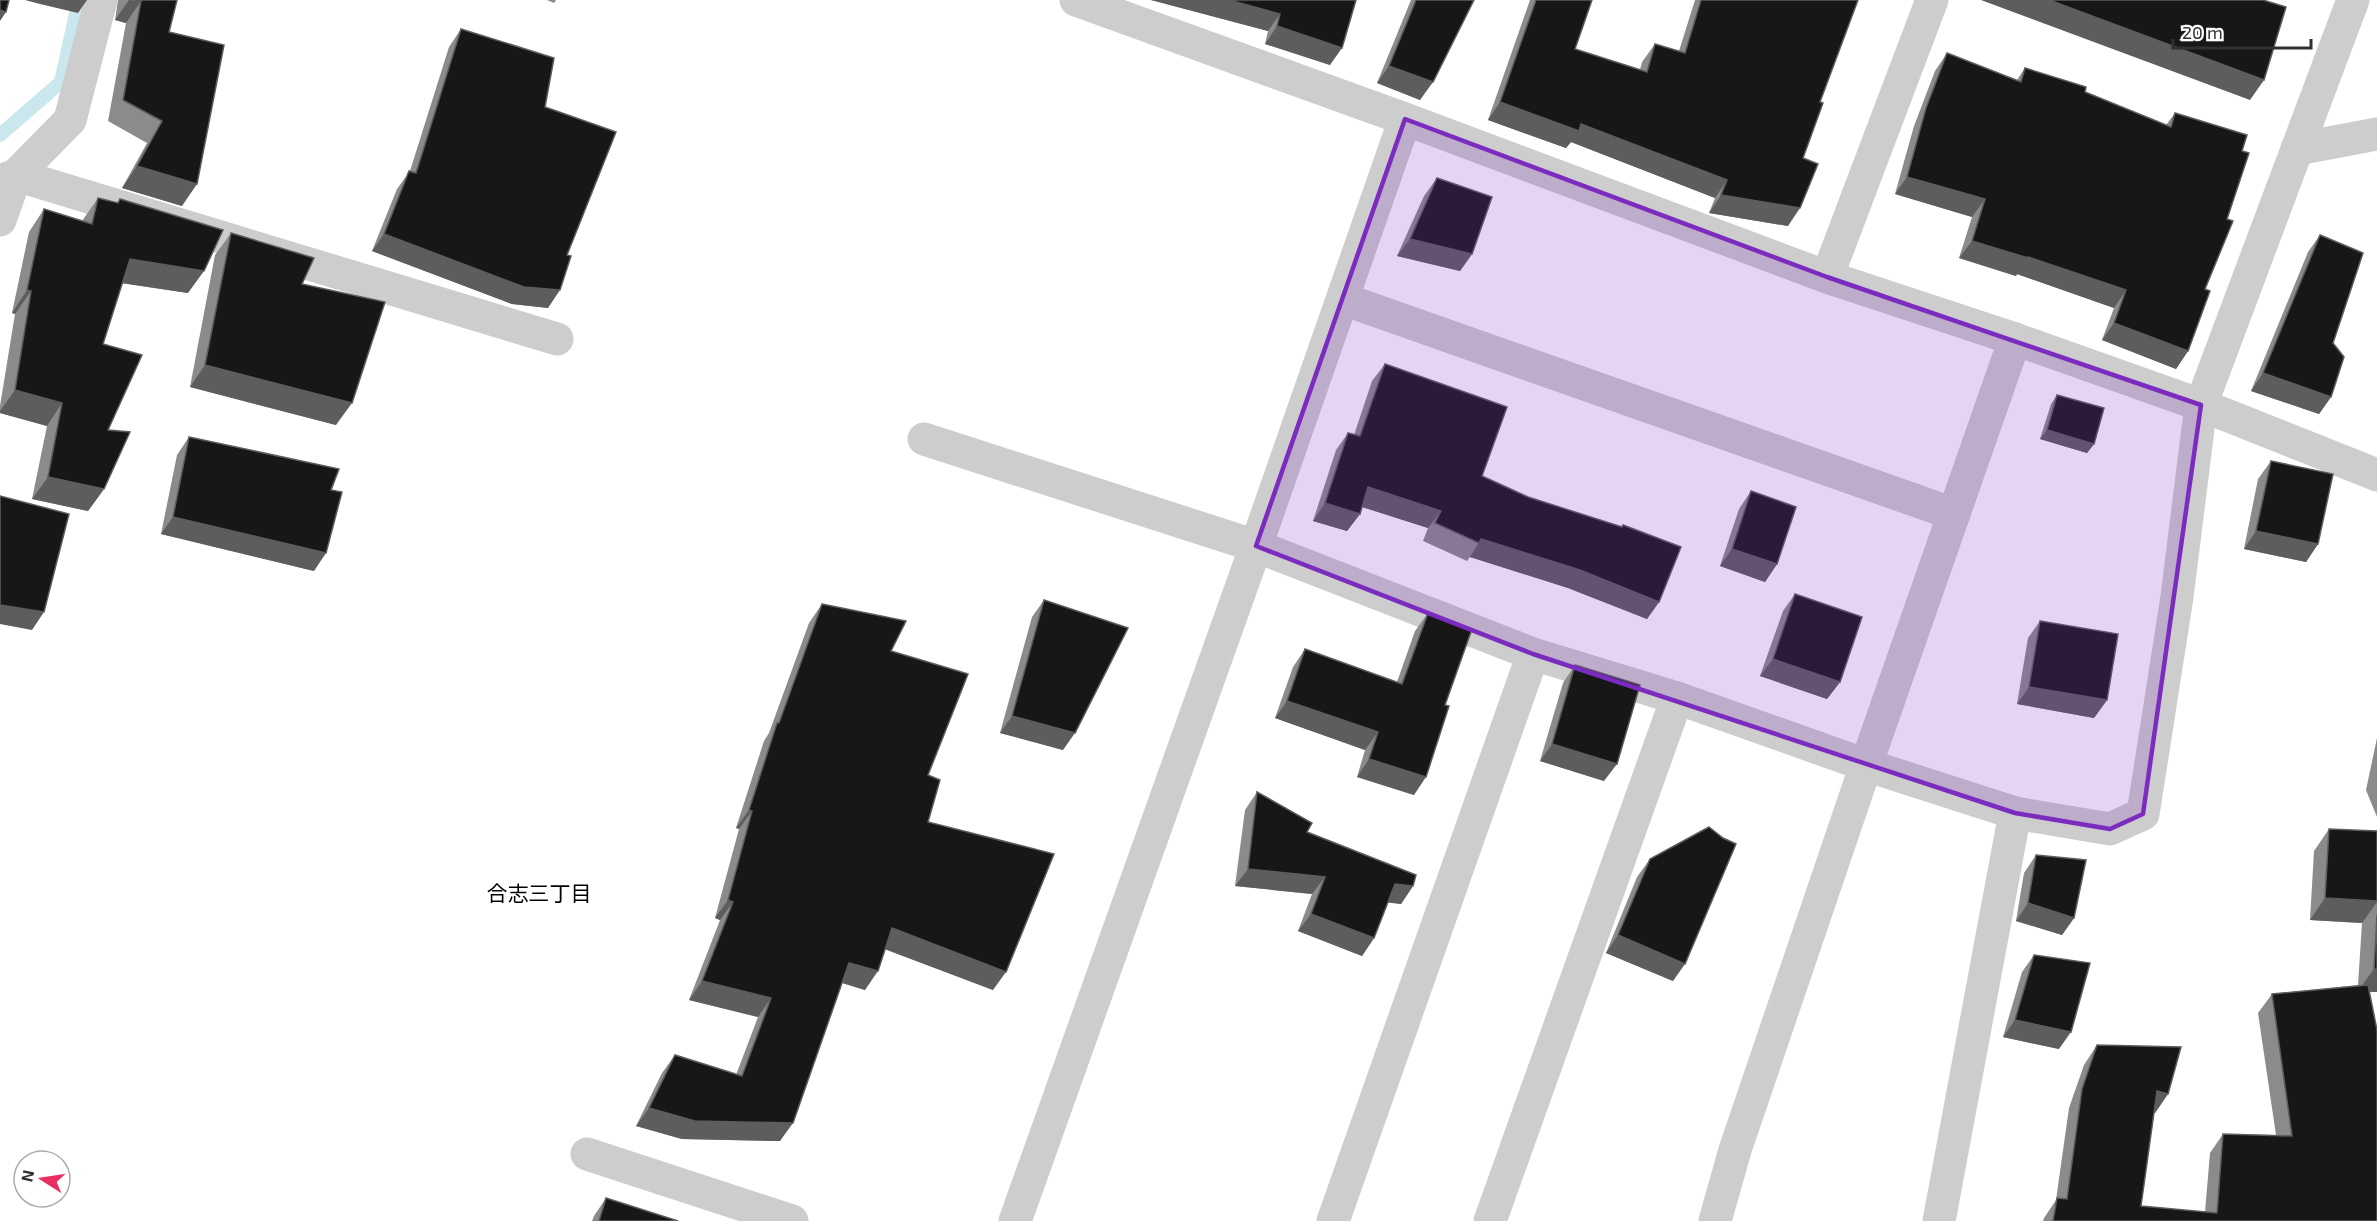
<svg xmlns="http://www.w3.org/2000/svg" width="2377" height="1221" font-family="'Exo 2','Noto Sans JP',sans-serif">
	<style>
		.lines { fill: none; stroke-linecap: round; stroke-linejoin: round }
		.stream { stroke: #c9e7ed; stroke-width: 14 }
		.street { stroke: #cdcdcd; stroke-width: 33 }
		.wall { fill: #8b8b8b }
		.shaded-wall { fill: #5d5d5d }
		.building { fill: #171717; stroke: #5d5d5d; stroke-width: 1.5 }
		.marked { fill: #7b2cbf; fill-opacity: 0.2; stroke: #7b2cbf; stroke-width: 4.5; stroke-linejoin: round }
		.labels { text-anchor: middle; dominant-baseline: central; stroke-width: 6; stroke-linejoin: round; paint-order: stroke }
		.neighbourhood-label { font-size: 21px; fill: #000; stroke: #fff }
	</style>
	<rect width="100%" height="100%" fill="#fff"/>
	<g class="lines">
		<polyline class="stream" points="0,135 61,82 79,0"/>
		<g class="street">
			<polyline points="1076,0 1405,119 1827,277 2015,339 2201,405 2377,475"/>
			<polyline points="2297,149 2377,134"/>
			<polyline points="16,175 557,339"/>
			<polyline points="0,181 16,175 70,120 101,0"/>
			<polyline points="0,220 16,175"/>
			<polyline points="1827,277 1932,0"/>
			<polyline points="1343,299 1954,514"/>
			<polyline points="924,439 1256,546 1533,654 1677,698 1866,765 2015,813 2110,829 2143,814 2177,597 2201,405 2353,0"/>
			<polyline points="587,1154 792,1221"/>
			<polyline points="1015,1221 1256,546 1405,119"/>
			<polyline points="1333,1221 1533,654"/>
			<polyline points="1490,1221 1677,698"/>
			<polyline points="1715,1221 1735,1150 1866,765 2015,339"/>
			<polyline points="1939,1221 2015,813"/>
		</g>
	</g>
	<g class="wall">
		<polygon points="118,0 177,0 169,32 182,206 122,188 147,143 108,121 126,23 115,20"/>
		<polygon points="547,0 556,0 554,3"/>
		<polygon points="1151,0 1356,0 1330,65 1265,44 1268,31"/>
		<polygon points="1411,0 1474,0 1420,100 1377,83"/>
		<polygon points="1530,0 1592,0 1575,49 1640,70 1642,62 1655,44 1679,51 1695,0 1858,0 1820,102 1803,158 1788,226 1709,213 1715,198 1571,142 1566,148 1488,120"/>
		<polygon points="461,29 545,107 567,255 548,308 512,304 372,251 397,189 410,171 449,47"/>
		<polygon points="1947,53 2017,80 2025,68 2166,125 2175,113 2242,151 2227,219 2205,289 2188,351 2176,369 2102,340 2114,308 2017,274 2016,276 1959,258 1972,217 1895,194 1914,126 1935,71"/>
		<polygon points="1437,178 1472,254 1460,271 1397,256 1424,196"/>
		<polygon points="98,198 117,203 120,199 188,293 122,283 103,344 108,430 104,489 88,511 32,499 47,426 0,413 0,406 15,314 12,313 29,232 44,209 82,221"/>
		<polygon points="231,233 302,284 336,425 190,387 215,255"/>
		<polygon points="2320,235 2333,343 2331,397 2319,414 2251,391 2308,252"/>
		<polygon points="1385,364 1482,476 1659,602 1647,619 1568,588 1470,557 1467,561 1423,541 1428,528 1362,507 1360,514 1347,531 1313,521 1336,450 1348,433 1354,435 1372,381"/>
		<polygon points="2057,395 2094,444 2087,453 2040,439 2051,404"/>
		<polygon points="189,437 314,571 161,534 177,455"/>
		<polygon points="2271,461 2318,544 2306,562 2244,549 2258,479"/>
		<polygon points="1751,491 1777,564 1765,582 1720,566 1739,509"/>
		<polygon points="1795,594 1840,682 1827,699 1760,676 1783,611"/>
		<polygon points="1044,600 1063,750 1000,733 1032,617"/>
		<polygon points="822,604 891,651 928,775 928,822 993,990 885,949 865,990 842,983 780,1141 682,1139 636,1126 662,1073 675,1055 736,1075 758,1017 689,1000 720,920 715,918 739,829 736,828 764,741 769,733 809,623"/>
		<polygon points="1428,613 1445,705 1414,795 1357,777 1365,750 1275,718 1293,667 1305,649 1397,682 1415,631"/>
		<polygon points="2040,621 2107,700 2094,718 2017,704 2028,638"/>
		<polygon points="1575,665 1604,781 1540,761 1563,683"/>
		<polygon points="2377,738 2377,817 2366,790"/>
		<polygon points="1257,792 1307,832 1413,886 1401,904 1388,902 1374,938 1362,956 1298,931 1312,894 1235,886 1245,810"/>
		<polygon points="2329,829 2377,831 2377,992 2369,992 2377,1221 2043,1221 2044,1218 2056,1200 2069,1108 2084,1065 2097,1045 2168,1094 2155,1113 2154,1113 2141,1206 2205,1212 2210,1153 2223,1134 2276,1135 2258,1013 2272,994 2358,985 2362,923 2310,920 2314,851"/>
		<polygon points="2036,855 2074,918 2062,935 2016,921 2024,873"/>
		<polygon points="1650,859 1673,981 1606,953 1637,877"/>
		<polygon points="2034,955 2059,1049 2003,1037 2022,972"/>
		<polygon points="606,1198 678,1221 592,1221 594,1216"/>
	</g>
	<g class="shaded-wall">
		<polygon points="25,0 87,0 78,13 40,4"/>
		<polygon points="129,0 141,1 126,23 115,20"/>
		<polygon points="1151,0 1229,0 1280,14 1268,31"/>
		<polygon points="1981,0 2049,0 2264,80 2250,100"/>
		<polygon points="0,10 6,12 0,21"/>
		<polygon points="1277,26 1342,48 1330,65 1265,44"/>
		<polygon points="1389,66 1433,82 1420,100 1377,83"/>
		<polygon points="1500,102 1581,124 1727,180 1715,198 1571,142 1566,148 1488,120"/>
		<polygon points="137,166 197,184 182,206 122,188"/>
		<polygon points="1907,177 1985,199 1972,217 1895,194"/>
		<polygon points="1721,195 1800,208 1788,226 1709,213"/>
		<polygon points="384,234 560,290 548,308 512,304 372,251"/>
		<polygon points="1410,239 1472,254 1460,271 1397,256"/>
		<polygon points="1972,241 2028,257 2126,290 2114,308 2017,274 2016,276 1959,258"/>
		<polygon points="130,259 204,271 188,293 114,282"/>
		<polygon points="27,290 31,291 15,314 12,313"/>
		<polygon points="2114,323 2188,351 2176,369 2102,340"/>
		<polygon points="205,365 352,403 336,425 190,387"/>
		<polygon points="2263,373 2331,397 2319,414 2251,391"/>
		<polygon points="15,390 62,403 47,426 0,413 0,411"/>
		<polygon points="2047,430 2094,444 2087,453 2040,439"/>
		<polygon points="48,477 104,489 88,511 32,499"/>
		<polygon points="1368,487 1441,511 1428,528 1356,505"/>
		<polygon points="1325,503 1360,514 1347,531 1313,521"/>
		<polygon points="173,517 326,553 314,571 161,534"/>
		<polygon points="2256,531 2318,544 2306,562 2244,549"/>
		<polygon points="1481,539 1580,570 1659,602 1647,619 1568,588 1470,557"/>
		<polygon points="1732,549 1777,564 1765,582 1720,566"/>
		<polygon points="0,605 44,612 32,630 0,624"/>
		<polygon points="1773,659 1840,682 1827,699 1760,676"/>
		<polygon points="2029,687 2107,700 2094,718 2017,704"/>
		<polygon points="1287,701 1378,732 1365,750 1275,718"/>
		<polygon points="1012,716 1075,733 1063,750 1000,733"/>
		<polygon points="1552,744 1617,764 1604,781 1540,761"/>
		<polygon points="1369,759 1426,777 1414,795 1357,777"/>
		<polygon points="749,810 752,811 739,829 736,828"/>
		<polygon points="1248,869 1325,877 1312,894 1235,886"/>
		<polygon points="1395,884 1413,886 1401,904 1383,902"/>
		<polygon points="2325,898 2377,901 2377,902 2362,923 2310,920"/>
		<polygon points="728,900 733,902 720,920 715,918"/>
		<polygon points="2028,903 2074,918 2062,935 2016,921"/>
		<polygon points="1311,914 1374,938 1362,956 1298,931"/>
		<polygon points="892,928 1006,972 993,990 879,947"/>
		<polygon points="1618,935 1685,964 1673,981 1606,953"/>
		<polygon points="849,963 878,971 865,990 836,981"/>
		<polygon points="2374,969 2377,969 2377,992 2358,991"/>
		<polygon points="702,981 771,998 758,1017 689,1000"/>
		<polygon points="2015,1020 2071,1032 2059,1049 2003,1037"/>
		<polygon points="2157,1091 2168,1094 2155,1113 2143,1111"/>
		<polygon points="649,1108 793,1123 780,1141 682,1139 636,1126"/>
	</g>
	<g class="building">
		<polygon points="0,0 9,0 6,12 0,10"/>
		<polygon points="135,0 177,0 169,32 224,45 197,184 137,166 162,121 123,100 141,1"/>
		<polygon points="1229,0 1356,0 1342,48 1277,26 1280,14"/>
		<polygon points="1416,0 1474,0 1433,82 1389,66"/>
		<polygon points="1536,0 1592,0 1575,49 1647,72 1655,44 1685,53 1701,0 1858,0 1820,102 1823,103 1803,158 1818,164 1800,208 1721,195 1727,180 1581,124 1579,131 1500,102"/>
		<polygon points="2049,0 2263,0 2286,7 2264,80"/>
		<polygon points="461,29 554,58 545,107 616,132 567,255 571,256 560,290 524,287 384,234 409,171 416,173"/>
		<polygon points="1947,53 2021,82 2025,68 2086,87 2085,92 2171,127 2175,113 2247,135 2242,151 2249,153 2227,219 2233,221 2205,289 2210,291 2188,351 2114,323 2126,290 2028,257 2028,258 1972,241 1985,199 1907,177 1926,108"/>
		<polygon points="1437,178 1492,197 1472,254 1410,239"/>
		<polygon points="98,198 118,203 120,199 223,230 204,271 130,259 103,344 142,355 108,430 130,432 104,489 48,477 62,403 15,390 31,291 27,290 44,209 92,224"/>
		<polygon points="231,233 314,258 302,284 385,302 352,403 205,365"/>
		<polygon points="2320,235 2363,253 2333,343 2344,357 2331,397 2263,373"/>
		<polygon points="1385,364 1507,407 1482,476 1528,497 1622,527 1623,525 1681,547 1659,602 1580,570 1481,539 1479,543 1435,523 1441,511 1368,487 1360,514 1325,503 1348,433 1360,436"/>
		<polygon points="2057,395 2104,408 2094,444 2047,430"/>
		<polygon points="189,437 339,469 331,490 342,492 326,553 173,517"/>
		<polygon points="2271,461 2333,474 2318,544 2256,531"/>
		<polygon points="1751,491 1796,507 1777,564 1732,549"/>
		<polygon points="0,496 69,514 44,612 0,605"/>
		<polygon points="1795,594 1862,617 1840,682 1773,659"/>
		<polygon points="1044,600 1128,628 1075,733 1012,716"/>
		<polygon points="822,604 906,621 891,651 968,674 928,775 940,780 928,822 1054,854 1006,972 892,928 878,971 849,963 793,1123 695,1121 649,1108 675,1055 742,1076 771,998 702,981 733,902 728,900 752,811 749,810 777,723 779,723"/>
		<polygon points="1428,613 1472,629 1445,705 1449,706 1426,777 1369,759 1378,732 1287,701 1305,649 1402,684"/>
		<polygon points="2040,621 2118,634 2107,700 2029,687"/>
		<polygon points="1575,665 1640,685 1617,764 1552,744"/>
		<polygon points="1257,792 1312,823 1307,832 1416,875 1413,886 1395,884 1374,938 1311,914 1325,877 1248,869"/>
		<polygon points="1709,827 1723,838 1736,844 1685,964 1618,935 1650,859"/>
		<polygon points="2329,829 2377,831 2377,901 2325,898"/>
		<polygon points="2036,855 2086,860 2074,918 2028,903"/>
		<polygon points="2377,915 2377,969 2374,969"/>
		<polygon points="2034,955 2090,963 2071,1032 2015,1020"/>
		<polygon points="2368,985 2377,1030 2377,1221 2053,1221 2057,1198 2067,1199 2082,1089 2097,1045 2181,1047 2168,1094 2157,1091 2141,1206 2217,1213 2223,1134 2292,1136 2272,994"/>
		<polygon points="606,1198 678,1221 599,1221"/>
	</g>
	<path class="marked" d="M1405,119L1827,277L2201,405L2143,814L2110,829L2015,813L1533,654L1256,546Z"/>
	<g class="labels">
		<g class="neighbourhood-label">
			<text x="539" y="892">合志三丁目</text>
		</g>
	</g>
	<g transform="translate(42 1179) rotate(282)"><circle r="28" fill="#ffffff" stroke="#acacac" stroke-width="1.5"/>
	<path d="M0-4.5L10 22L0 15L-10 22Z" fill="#eb2e62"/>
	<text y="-9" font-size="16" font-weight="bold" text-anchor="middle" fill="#303030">N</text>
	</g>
	<path d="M2173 39v9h138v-9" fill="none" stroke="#303030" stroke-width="3"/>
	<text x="2182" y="39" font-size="18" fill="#303030" stroke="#ffffff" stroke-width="4.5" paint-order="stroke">20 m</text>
</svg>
